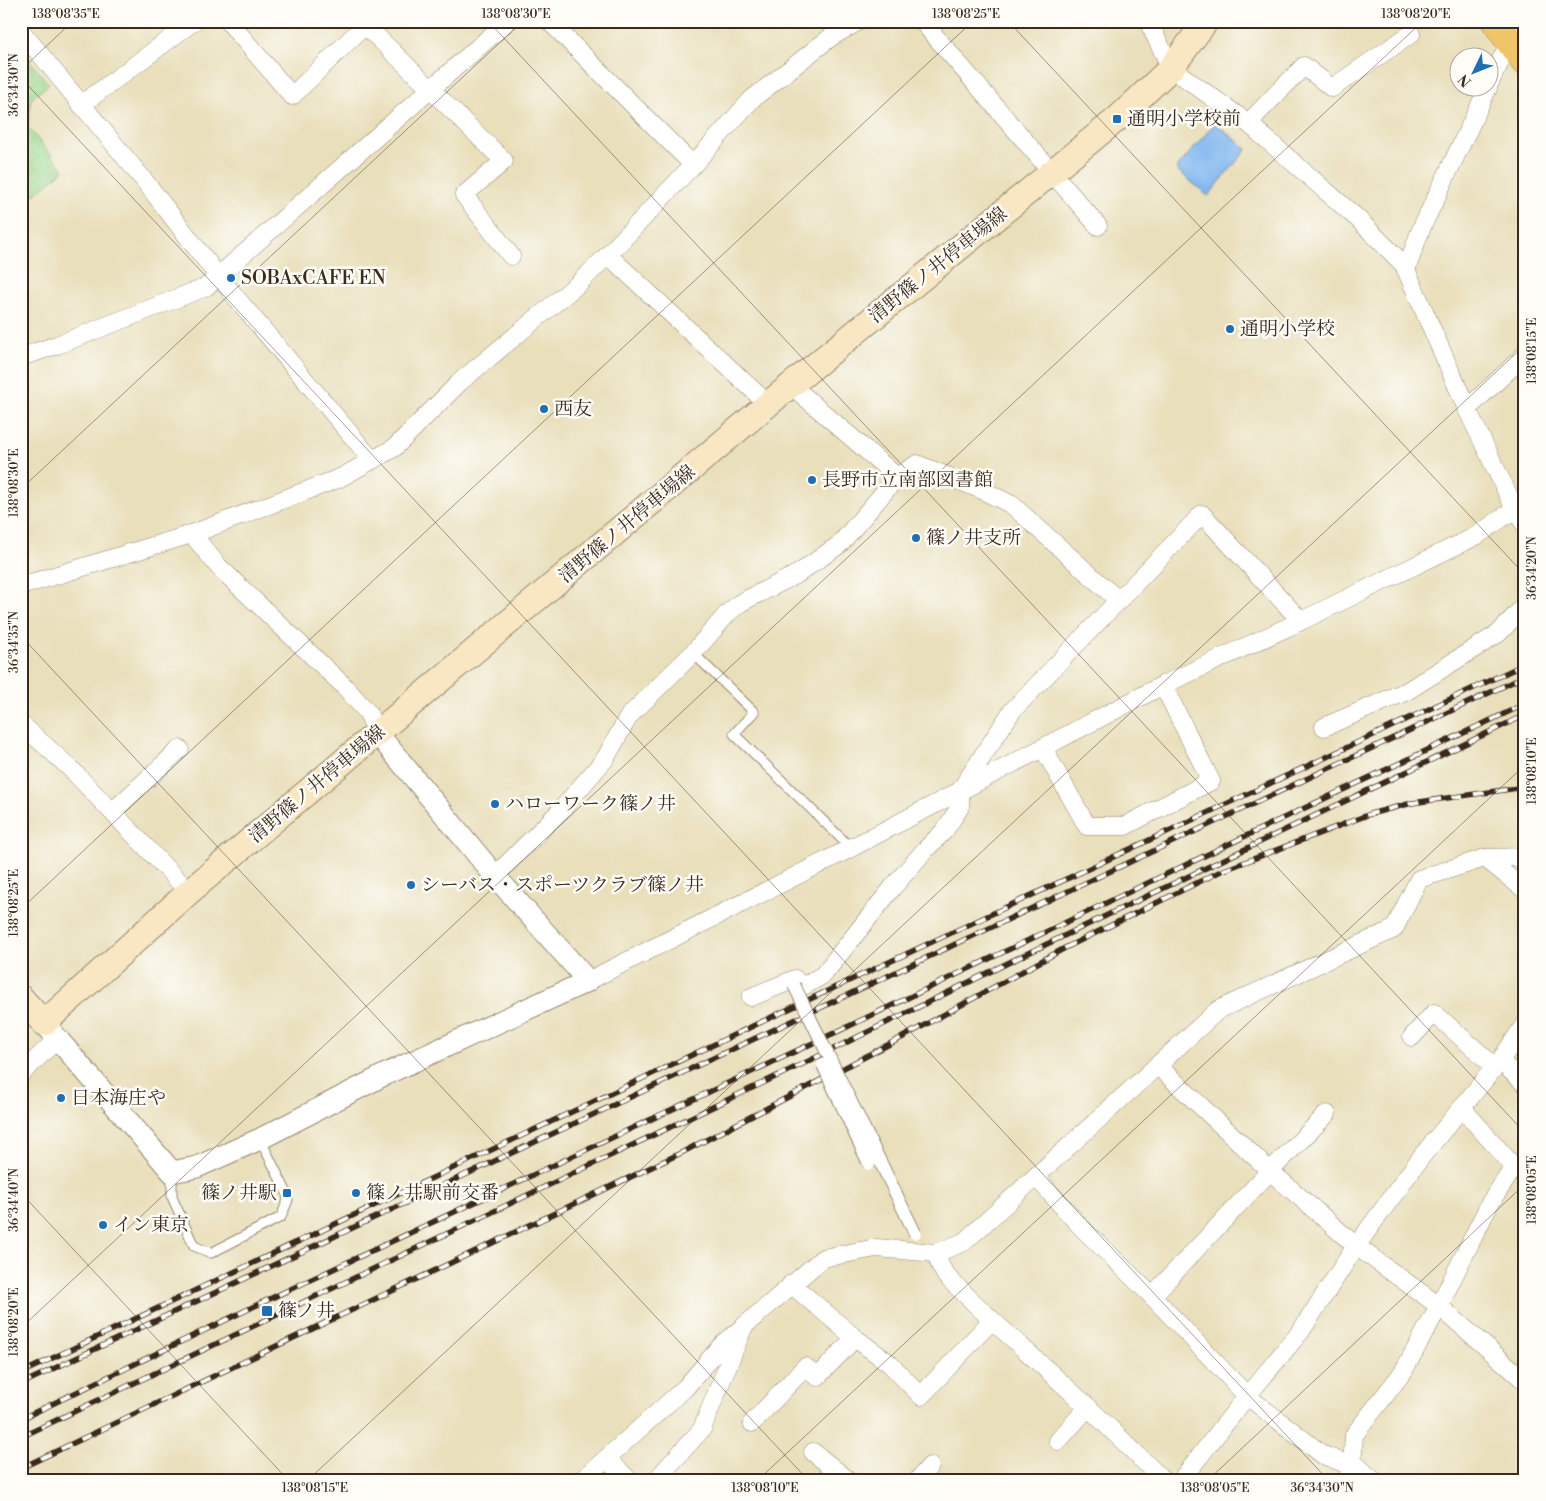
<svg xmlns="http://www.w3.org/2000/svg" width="1546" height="1501" font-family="'Libre Bodoni','Noto Serif JP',serif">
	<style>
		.park { fill: url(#park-dots); stroke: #6a8054 }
		.water { fill: #81b7f0; stroke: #5e7087 }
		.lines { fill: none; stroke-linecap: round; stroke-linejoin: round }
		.service-casing { stroke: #92846c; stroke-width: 11 }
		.minor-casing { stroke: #92846c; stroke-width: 19 }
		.tertiary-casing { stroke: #92846c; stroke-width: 23 }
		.secondary-casing { stroke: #92846c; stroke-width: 27 }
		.primary-casing { stroke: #92846c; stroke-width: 29 }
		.service { stroke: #fff; stroke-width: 9 }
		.minor { stroke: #fff; stroke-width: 18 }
		.tertiary { stroke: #fff; stroke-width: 21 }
		.secondary { stroke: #f9e7c3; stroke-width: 25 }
		.primary { stroke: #f0c469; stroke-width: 28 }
		.rail-casing { stroke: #3b2a1e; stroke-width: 5.5 }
		.rail { stroke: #fdfcf7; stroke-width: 4; stroke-dasharray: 11; stroke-linecap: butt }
		.pedestrian-bridge-casing { stroke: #92846c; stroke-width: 14; stroke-linecap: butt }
		.pedestrian-bridge { stroke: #fff; stroke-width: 12 }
		.ticks { fill: none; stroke: #3b2a1e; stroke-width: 1; stroke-opacity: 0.45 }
		.poi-dot { fill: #1f6fb2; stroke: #fdfcf7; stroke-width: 2 }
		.labels { text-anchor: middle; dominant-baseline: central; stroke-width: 5; stroke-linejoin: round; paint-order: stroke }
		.poi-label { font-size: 19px; fill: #3b2a1e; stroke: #fdfcf7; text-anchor: start }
		.street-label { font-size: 19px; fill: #3b2a1e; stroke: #fdfcf7 }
		.neatline { fill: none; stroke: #3b2a1e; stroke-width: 2 }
		.ticks-label { font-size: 12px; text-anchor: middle; fill: #3b2a1e }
	</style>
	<defs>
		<pattern id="park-dots" width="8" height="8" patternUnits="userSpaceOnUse" patternTransform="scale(1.25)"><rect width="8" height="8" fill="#9ad78b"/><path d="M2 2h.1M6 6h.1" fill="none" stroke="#86b978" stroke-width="1.8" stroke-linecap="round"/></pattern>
	</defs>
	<rect width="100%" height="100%" fill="#fdfcf7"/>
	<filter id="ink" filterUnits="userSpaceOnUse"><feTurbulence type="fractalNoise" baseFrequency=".02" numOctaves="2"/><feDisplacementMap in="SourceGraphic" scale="10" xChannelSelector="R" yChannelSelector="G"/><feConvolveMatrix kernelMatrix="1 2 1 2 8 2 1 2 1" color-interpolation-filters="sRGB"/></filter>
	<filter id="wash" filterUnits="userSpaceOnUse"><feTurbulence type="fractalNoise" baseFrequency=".0096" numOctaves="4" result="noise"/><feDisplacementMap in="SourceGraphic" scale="20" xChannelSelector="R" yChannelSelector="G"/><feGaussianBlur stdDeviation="1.12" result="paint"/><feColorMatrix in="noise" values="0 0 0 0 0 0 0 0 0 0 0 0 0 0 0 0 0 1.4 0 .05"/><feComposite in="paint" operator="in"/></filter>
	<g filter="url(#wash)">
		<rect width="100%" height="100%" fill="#e9dfbb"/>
		<polygon class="park" points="21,51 49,84 31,99 28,128 64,170 21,206"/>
		<polygon class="water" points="1215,123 1247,149 1208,196 1176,169"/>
	</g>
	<g filter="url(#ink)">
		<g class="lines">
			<g class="service-casing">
				<g id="service">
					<polyline points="693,653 754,712 734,734 851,848"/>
					<polyline points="172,1172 172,1197 194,1246 211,1253 281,1217 288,1200 287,1193 260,1139"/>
				</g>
			</g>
			<g class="minor-casing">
				<g id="minor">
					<polyline points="228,21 292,96 365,25"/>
					<polyline points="361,21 504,161 464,195 511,256"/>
					<polyline points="549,21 693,165"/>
					<polyline points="922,21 1098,226"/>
					<polyline points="1148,21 1171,68 1248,123 1358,219 1404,265 1467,409 1515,509 1525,525"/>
					<polyline points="21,31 147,184 218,276 372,460"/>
					<polyline points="1488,86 1510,42 1523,21"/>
					<polyline points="81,105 194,21"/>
					<polyline points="1248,123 1304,66 1332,88 1411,34"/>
					<polyline points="608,255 769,405"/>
					<polyline points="1406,270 1421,229 1488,88"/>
					<polyline points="21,357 57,345 206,287 508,21"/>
					<polyline points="791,385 897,477"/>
					<polyline points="1467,409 1525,355"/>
					<polyline points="192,534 219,567 344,686 368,713 377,733"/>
					<polyline points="21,586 192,534 340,478 394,448 461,381 578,284 608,255 693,165 752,99 831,37 859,21"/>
					<polyline points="21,724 69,767 189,892"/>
					<polyline points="1324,727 1407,691 1499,633 1525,605"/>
					<polyline points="1043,748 1087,826 1125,826 1211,781 1163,685"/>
					<polyline points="112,812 180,749"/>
					<polyline points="1485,858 1525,890"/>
					<polyline points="495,876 560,811 605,759 629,716 693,653 728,613 740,603 799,573 840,544 897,477 917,464 982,490 1012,505 1118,600"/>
					<polyline points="588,981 851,848 1163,685 1301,621 1476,536 1515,509"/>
					<polyline points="751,997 795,979 800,988 823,975 893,887 925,850 945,830 960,807 960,791 1012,711 1202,514 1301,621"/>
					<polyline points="1412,1037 1434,1013 1495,1067"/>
					<polyline points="1500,1061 1525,1084"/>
					<polyline points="1157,1065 1270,1171 1356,1246 1439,1306 1525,1381"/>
					<polyline points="21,1074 57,1039"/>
					<polyline points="1036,1177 1083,1229 1152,1296 1247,1396 1323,1455 1352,1466 1356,1465 1373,1480"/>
					<polyline points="936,1253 940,1265 946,1276 992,1320 1088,1407 1163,1480"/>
					<polyline points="791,1284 855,1338 889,1363 921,1396 992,1320"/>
					<polyline points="1152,1296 1270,1171 1327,1114"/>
					<polyline points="752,1423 805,1367 817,1377 855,1338"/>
					<polyline points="1058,1441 1088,1407"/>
					<polyline points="813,1452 848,1480"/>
					<polyline points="607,1459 629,1480"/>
					<polyline points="582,1480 685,1388 721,1346 823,1258 876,1248 936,1253 964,1242 1218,1010 1394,929 1419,879 1485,858 1525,857"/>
					<polyline points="656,1480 702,1429 743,1328"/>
					<polyline points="918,1480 930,1466"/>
					<polyline points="1181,1480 1247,1396 1301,1331 1356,1246 1422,1156 1500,1061 1525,1024"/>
					<polyline points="1347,1480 1352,1466 1354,1435 1403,1372 1439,1306 1490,1203 1514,1167 1462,1108"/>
				</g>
			</g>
			<g class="tertiary-casing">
				<g id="tertiary">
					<polyline points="1515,509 1525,501"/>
					<polyline points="44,1023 172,1172 197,1167 260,1139 386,1074 588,981 495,876 377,733"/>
				</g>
			</g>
			<g class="secondary-casing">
				<polyline id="secondary" points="21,998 44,1023 189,892 377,733 791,385 1117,119 1171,68 1206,21"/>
			</g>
			<g class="primary-casing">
				<polyline id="primary" points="1495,21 1525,62"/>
			</g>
			<use href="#service" class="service"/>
			<use href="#minor" class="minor"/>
			<use href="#tertiary" class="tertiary"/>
			<use href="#secondary" class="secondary"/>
			<use href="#primary" class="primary"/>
			<g class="rail-casing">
				<g id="rail">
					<polyline points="21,1373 774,1016 1525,664"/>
					<polyline points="21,1384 1525,676"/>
					<polyline points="21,1419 261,1303 847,1027 1273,823 1525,704"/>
					<polyline points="21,1437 815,1058 1022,956 1525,715"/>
					<polyline points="21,1468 683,1152 903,1037 1065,948 1219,872 1370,814 1412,803 1525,787"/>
				</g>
			</g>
			<use href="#rail" class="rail"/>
			<g class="pedestrian-bridge-casing">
				<g id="pedestrian-bridge">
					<polyline points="794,985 915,1233"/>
					<polyline points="823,1065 869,1164"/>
				</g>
			</g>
			<use href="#pedestrian-bridge" class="pedestrian-bridge"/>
		</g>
	</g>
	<path class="ticks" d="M488,21L1525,1133M1008,21L1525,575M21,70L73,21M21,78L1328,1480M21,489L523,21M21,636L808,1480M21,909L973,21M21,1193L288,1480M21,1328L1423,21M308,1480L1525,345M758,1480L1525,765M1208,1480L1525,1184"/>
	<g class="poi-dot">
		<rect x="1112" y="114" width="10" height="10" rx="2.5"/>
		<circle cx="231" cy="278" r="5"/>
		<circle cx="1230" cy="329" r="5"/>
		<circle cx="544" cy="409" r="5"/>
		<circle cx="812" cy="480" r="5"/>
		<circle cx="916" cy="538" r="5"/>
		<circle cx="495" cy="804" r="5"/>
		<circle cx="411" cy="885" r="5"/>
		<circle cx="61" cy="1098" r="5"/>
		<rect x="282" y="1188" width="10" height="10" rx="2.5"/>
		<circle cx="356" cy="1193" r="5"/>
		<circle cx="103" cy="1225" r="5"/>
		<rect x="261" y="1305" width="12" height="12" rx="2.5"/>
	</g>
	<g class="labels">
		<g class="poi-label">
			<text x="1127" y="119">通明小学校前</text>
			<text x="241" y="278">SOBAxCAFE EN</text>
			<text x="1240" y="329">通明小学校</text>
			<text x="554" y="409">西友</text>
			<text x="822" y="480">長野市立南部図書館</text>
			<text x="926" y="538">篠ノ井支所</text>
			<text x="505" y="804">ハローワーク篠ノ井</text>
			<text x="421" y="885">シーバス・スポーツクラブ篠ノ井</text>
			<text x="71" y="1098">日本海庄や</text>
			<text x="277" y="1193" text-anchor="end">篠ノ井駅</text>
			<text x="366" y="1193">篠ノ井駅前交番</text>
			<text x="113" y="1225">イン東京</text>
			<text x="278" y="1311">篠ノ井</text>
		</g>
		<g class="street-label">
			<text transform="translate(938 265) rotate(-39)">清野篠ノ井停車場線</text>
			<text transform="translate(627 524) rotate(-40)">清野篠ノ井停車場線</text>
			<text transform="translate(317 784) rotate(-40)">清野篠ノ井停車場線</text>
		</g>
	</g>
	<rect width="1546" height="1501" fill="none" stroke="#fdfcf7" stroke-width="55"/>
	<g transform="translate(1474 72) rotate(227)"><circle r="24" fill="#fdfcf7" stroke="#afa8a0"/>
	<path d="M0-4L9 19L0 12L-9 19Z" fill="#1f6fb2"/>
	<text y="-8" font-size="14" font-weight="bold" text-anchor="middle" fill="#3b2a1e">N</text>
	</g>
	<rect x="28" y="28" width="1490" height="1446" class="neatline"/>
	<g class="ticks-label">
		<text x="66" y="18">138°08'35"E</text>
		<text x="516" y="18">138°08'30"E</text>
		<text x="966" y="18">138°08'25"E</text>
		<text x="1416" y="18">138°08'20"E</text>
		<text transform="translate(14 85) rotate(-90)" y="4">36°34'30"N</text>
		<text transform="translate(1532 351) rotate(-90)" y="4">138°08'15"E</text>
		<text transform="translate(14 483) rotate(-90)" y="4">138°08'30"E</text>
		<text transform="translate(1532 568) rotate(-90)" y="4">36°34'20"N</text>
		<text transform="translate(14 642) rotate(-90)" y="4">36°34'35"N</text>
		<text transform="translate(1532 771) rotate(-90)" y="4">138°08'10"E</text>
		<text transform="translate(14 903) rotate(-90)" y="4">138°08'25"E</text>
		<text transform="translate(1532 1190) rotate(-90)" y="4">138°08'05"E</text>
		<text transform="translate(14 1200) rotate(-90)" y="4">36°34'40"N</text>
		<text transform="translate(14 1322) rotate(-90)" y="4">138°08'20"E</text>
		<text x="315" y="1492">138°08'15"E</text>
		<text x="765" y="1492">138°08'10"E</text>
		<text x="1215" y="1492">138°08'05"E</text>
		<text x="1322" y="1492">36°34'30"N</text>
	</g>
</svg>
